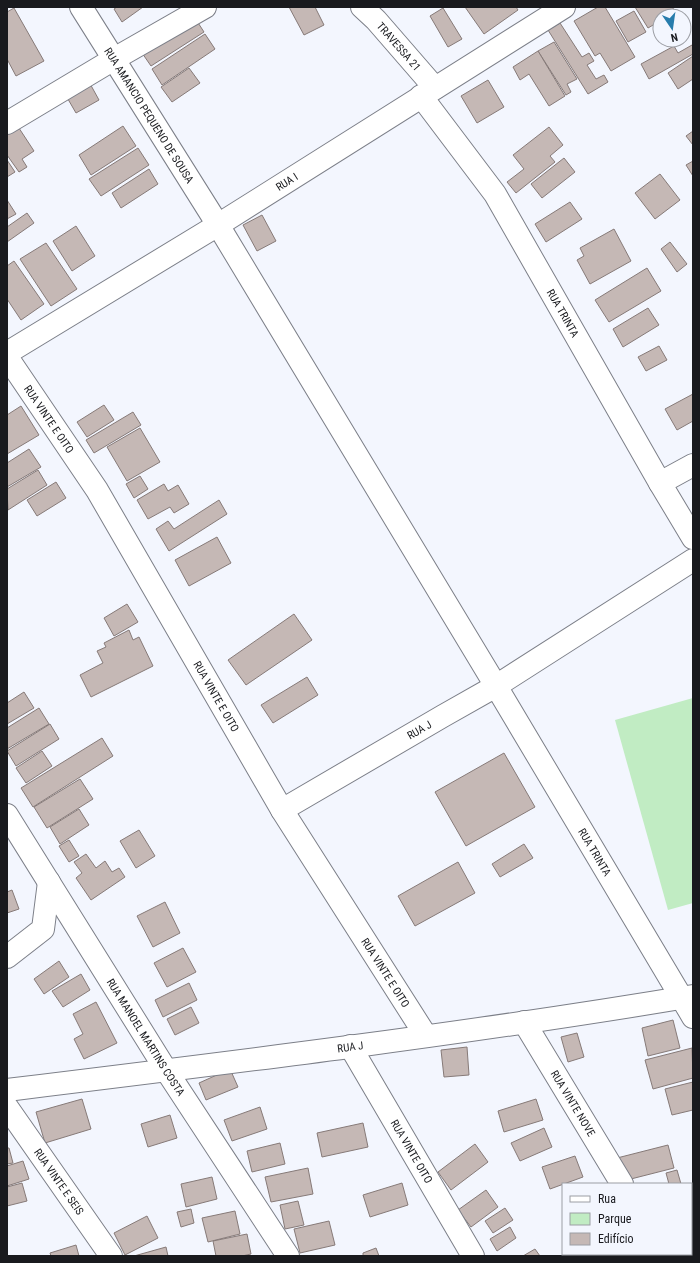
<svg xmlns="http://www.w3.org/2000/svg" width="700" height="1263" font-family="'Roboto Condensed',sans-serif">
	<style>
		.green { fill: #c1ecc3 }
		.building { fill: #c5b8b5; stroke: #867a78 }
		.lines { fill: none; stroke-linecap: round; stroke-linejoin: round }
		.minor-casing { stroke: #7c7f88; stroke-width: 24 }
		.minor { stroke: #fff; stroke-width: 22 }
		.labels { text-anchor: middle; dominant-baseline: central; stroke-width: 4; stroke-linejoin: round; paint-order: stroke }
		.street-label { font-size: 11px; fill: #191a1e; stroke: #f3f6fe }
	</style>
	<rect width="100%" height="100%" fill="#f3f6fe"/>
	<polygon class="green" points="693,698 693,903 668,910 615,720"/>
	<g class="building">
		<polygon points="117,7 143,7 122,22 114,9"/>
		<polygon points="289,7 315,7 324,25 304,35"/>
		<polygon points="465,7 516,7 518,10 484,34"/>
		<polygon points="598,7 605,7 635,57 611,71 600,53 595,56 574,21"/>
		<polygon points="635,7 672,7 675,11 667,16 660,16 660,21 648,28"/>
		<polygon points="14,8 44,61 16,76 7,59 7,12"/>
		<polygon points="443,8 462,39 448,47 430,16"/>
		<polygon points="634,11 646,32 628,42 616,21"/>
		<polygon points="193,15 204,32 151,66 140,50"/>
		<polygon points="560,23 582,57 589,53 594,61 587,65 596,79 604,75 608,82 588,94 548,30"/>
		<polygon points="205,34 215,49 162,85 152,69"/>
		<polygon points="554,42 577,79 567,84 571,92 566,95 538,51"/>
		<polygon points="692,45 693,48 693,54 649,79 641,64 674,46 678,53"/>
		<polygon points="538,51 565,96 549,106 529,74 520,80 513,67"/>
		<polygon points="693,56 693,79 678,89 668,73"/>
		<polygon points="189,68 200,83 172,102 161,87"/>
		<polygon points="88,80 99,100 76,113 65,94"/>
		<polygon points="488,80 504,107 477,123 461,96"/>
		<polygon points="15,122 34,151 22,159 27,167 19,172 7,155 7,127"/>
		<polygon points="123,126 136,146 91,175 79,155"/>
		<polygon points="549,127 563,145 550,156 555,162 516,193 507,182 524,169 513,155"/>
		<polygon points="693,131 693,145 686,136"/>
		<polygon points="138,148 149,165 101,196 89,179"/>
		<polygon points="564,158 575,172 542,198 531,184"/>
		<polygon points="7,160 15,172 7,177"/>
		<polygon points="693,161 693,176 686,165"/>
		<polygon points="149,169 158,184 121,208 112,193"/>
		<polygon points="660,174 680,200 655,219 635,193"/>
		<polygon points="7,200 16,214 7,219"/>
		<polygon points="570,202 582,219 546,242 535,224"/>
		<polygon points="27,213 34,223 7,242 7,227"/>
		<polygon points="262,215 276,241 257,251 243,225"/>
		<polygon points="76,226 95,256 72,271 53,241"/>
		<polygon points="614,229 631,261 590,284 577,260 584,256 580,248"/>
		<polygon points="670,242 687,264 677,272 661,249"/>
		<polygon points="46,243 77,289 51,306 20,259"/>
		<polygon points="14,261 44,304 21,320 7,299 7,266"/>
		<polygon points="647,268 661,291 609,322 595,300"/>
		<polygon points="648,308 659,325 623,347 613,329"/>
		<polygon points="659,346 667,360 646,371 638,357"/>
		<polygon points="693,394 693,421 677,430 665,409"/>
		<polygon points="104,405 114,420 87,437 77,422"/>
		<polygon points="21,406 39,435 7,454 7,415"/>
		<polygon points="133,412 141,425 94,453 86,440"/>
		<polygon points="140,428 160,462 127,481 107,447"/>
		<polygon points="29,449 41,467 7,487 7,463"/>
		<polygon points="38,470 47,485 8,510 7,489"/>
		<polygon points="140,476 148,489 134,498 126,484"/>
		<polygon points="56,482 66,498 37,516 27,500"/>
		<polygon points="164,484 168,491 178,485 189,504 174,513 170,507 148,519 137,500"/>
		<polygon points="219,500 227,514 169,551 156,529 168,521 174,529"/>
		<polygon points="217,537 231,563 189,586 175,560"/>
		<polygon points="127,604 138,622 114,636 104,618"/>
		<polygon points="294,614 312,640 246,685 228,660"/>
		<polygon points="129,630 133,640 139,637 153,666 91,697 80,675 103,663 97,651 106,647 104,643"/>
		<polygon points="307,677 318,695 273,723 261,705"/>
		<polygon points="24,692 34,708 7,724 7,703"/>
		<polygon points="39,708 49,724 7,749 7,728"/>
		<polygon points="50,724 59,739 16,766 7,751"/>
		<polygon points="102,738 113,756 33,807 21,788"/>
		<polygon points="42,751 52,766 26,783 16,768"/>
		<polygon points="504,753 535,807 466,846 435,792"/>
		<polygon points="80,779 93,799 47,828 34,807"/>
		<polygon points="79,809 89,825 60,844 50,827"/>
		<polygon points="139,830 155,856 136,868 120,841"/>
		<polygon points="69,840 79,856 69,862 59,846"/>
		<polygon points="524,844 533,858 500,877 492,864"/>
		<polygon points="86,854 96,868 105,861 112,872 119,868 125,877 91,900 76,878 82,873 74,862"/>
		<polygon points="458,862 475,893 415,926 398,896"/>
		<polygon points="12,890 19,909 7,913 7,892"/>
		<polygon points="165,902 180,933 153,947 137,916"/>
		<polygon points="183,948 196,972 167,987 154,963"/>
		<polygon points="59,961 69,977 44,994 34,979"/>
		<polygon points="81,974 90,990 63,1007 52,991"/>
		<polygon points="189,983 197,1000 163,1017 155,1000"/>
		<polygon points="96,1002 117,1043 84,1059 74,1039 83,1034 73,1014"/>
		<polygon points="191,1007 199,1023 175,1035 167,1019"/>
		<polygon points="673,1020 680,1048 648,1056 642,1028"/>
		<polygon points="577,1033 584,1057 568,1062 561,1037"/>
		<polygon points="467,1047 469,1075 444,1077 441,1050"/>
		<polygon points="692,1048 693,1078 653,1089 645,1060"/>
		<polygon points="230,1069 238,1087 206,1100 199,1083"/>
		<polygon points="693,1082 693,1110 672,1115 665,1089"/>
		<polygon points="82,1099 91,1129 45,1143 36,1112"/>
		<polygon points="536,1099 543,1120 504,1132 498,1111"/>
		<polygon points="260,1107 267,1129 232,1141 224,1120"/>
		<polygon points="170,1115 177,1138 148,1147 141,1124"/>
		<polygon points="363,1123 368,1147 322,1157 317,1133"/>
		<polygon points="544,1128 552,1147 520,1161 511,1143"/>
		<polygon points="280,1143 285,1164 252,1172 247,1151"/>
		<polygon points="475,1144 488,1162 451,1190 438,1172"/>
		<polygon points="668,1145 674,1168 623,1181 617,1158"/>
		<polygon points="7,1148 9,1148 13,1163 7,1164"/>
		<polygon points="575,1156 583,1177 550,1189 542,1167"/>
		<polygon points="23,1161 29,1179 7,1186 7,1166"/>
		<polygon points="308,1168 313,1194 271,1202 265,1177"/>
		<polygon points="677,1170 681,1184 669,1184 666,1173"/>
		<polygon points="212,1177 217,1199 186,1207 181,1184"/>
		<polygon points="22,1183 27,1201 7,1206 7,1187"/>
		<polygon points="402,1183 408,1205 370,1217 363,1195"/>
		<polygon points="486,1190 498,1207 471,1227 458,1210"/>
		<polygon points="298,1201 304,1225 285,1229 280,1205"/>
		<polygon points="693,1205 693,1219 691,1219 691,1206"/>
		<polygon points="505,1208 513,1220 493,1233 485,1221"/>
		<polygon points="191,1209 194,1223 181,1227 177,1212"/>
		<polygon points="235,1211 240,1234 208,1242 202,1218"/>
		<polygon points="147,1216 158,1238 125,1255 114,1233"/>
		<polygon points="329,1221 335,1245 300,1253 294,1229"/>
		<polygon points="510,1227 516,1238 497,1251 490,1239"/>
		<polygon points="693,1233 693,1253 691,1253 691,1234"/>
		<polygon points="247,1234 251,1254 242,1256 216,1256 213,1241"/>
		<polygon points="76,1245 79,1256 51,1256 50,1253"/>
		<polygon points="166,1247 168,1256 134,1256"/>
		<polygon points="376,1248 379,1256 363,1256 363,1253"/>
		<polygon points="535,1249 540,1256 523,1256"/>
	</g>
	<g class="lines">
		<g class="minor-casing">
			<g id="minor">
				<path id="s1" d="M81,7L218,225L496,686L693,1017"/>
				<path id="s2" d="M362,7L376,20L435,88"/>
				<path id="s3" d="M421,96L495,194L660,483L693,538"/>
				<polyline points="7,123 114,59 205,7"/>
				<path id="s4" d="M7,353L218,225L564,7"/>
				<path id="s5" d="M7,357L97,490L282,810L426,1036"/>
				<polyline points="660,483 693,465"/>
				<path id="s6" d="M282,810L443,716L496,686L693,560"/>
				<path id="s7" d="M7,815L166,1070L288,1256"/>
				<polyline points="7,957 43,929 49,882"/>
				<path id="s8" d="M524,1022L622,1184"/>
				<path id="s9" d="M350,1046L473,1256"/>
				<path id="s10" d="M7,1090C236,1062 465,1034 693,996"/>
				<path id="s11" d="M7,1107L111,1256"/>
				<polyline points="664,1254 665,1256"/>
			</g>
		</g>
		<use href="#minor" class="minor"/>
	</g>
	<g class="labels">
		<g class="street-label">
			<text stroke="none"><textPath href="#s2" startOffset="54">TRAVESSA 21</textPath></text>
			<text stroke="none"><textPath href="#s1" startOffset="128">RUA AMANCIO PEQUENO DE SOUSA</textPath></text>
			<text stroke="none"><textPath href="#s4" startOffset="328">RUA I</textPath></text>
			<text stroke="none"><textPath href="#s3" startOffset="260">RUA TRINTA</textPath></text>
			<text stroke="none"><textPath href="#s5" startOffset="75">RUA VINTE E OITO</textPath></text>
			<text stroke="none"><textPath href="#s5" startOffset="399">RUA VINTE E OITO</textPath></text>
			<text stroke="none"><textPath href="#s6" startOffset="159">RUA J</textPath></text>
			<text stroke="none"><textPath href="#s1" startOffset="989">RUA TRINTA</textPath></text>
			<text stroke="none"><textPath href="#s5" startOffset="723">RUA VINTE E OITO</textPath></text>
			<text stroke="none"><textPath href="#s7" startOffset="262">RUA MANOEL MARTINS COSTA</textPath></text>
			<text stroke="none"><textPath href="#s10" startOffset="346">RUA J</textPath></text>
			<text stroke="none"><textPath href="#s8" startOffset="95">RUA VINTE NOVE</textPath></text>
			<text stroke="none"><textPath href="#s9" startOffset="122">RUA VINTE OITO</textPath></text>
			<text stroke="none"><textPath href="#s11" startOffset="91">RUA VINTE E SEIS</textPath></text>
		</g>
	</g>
	<rect width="700" height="1263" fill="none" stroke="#191a1e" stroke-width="16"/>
	<rect x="562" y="1183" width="130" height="72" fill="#f3f6fe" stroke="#9c9ea4"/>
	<rect x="570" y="1196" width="20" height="6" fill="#ffffff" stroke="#9c9ea4"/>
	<text x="598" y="1203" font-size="12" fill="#191a1e">Rua</text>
	<rect x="570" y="1213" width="20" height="12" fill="#c1ecc3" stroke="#9c9ea4"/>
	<text x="598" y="1223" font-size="12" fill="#191a1e">Parque</text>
	<rect x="570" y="1233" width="20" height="12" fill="#c5b8b5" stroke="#9c9ea4"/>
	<text x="598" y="1243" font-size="12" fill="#191a1e">Edifício</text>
	<g transform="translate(672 28) rotate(167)"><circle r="19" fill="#f3f6fe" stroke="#9c9ea4"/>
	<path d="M0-3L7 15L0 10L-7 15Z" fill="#277cac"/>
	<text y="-6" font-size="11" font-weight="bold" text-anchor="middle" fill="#191a1e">N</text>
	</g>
</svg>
